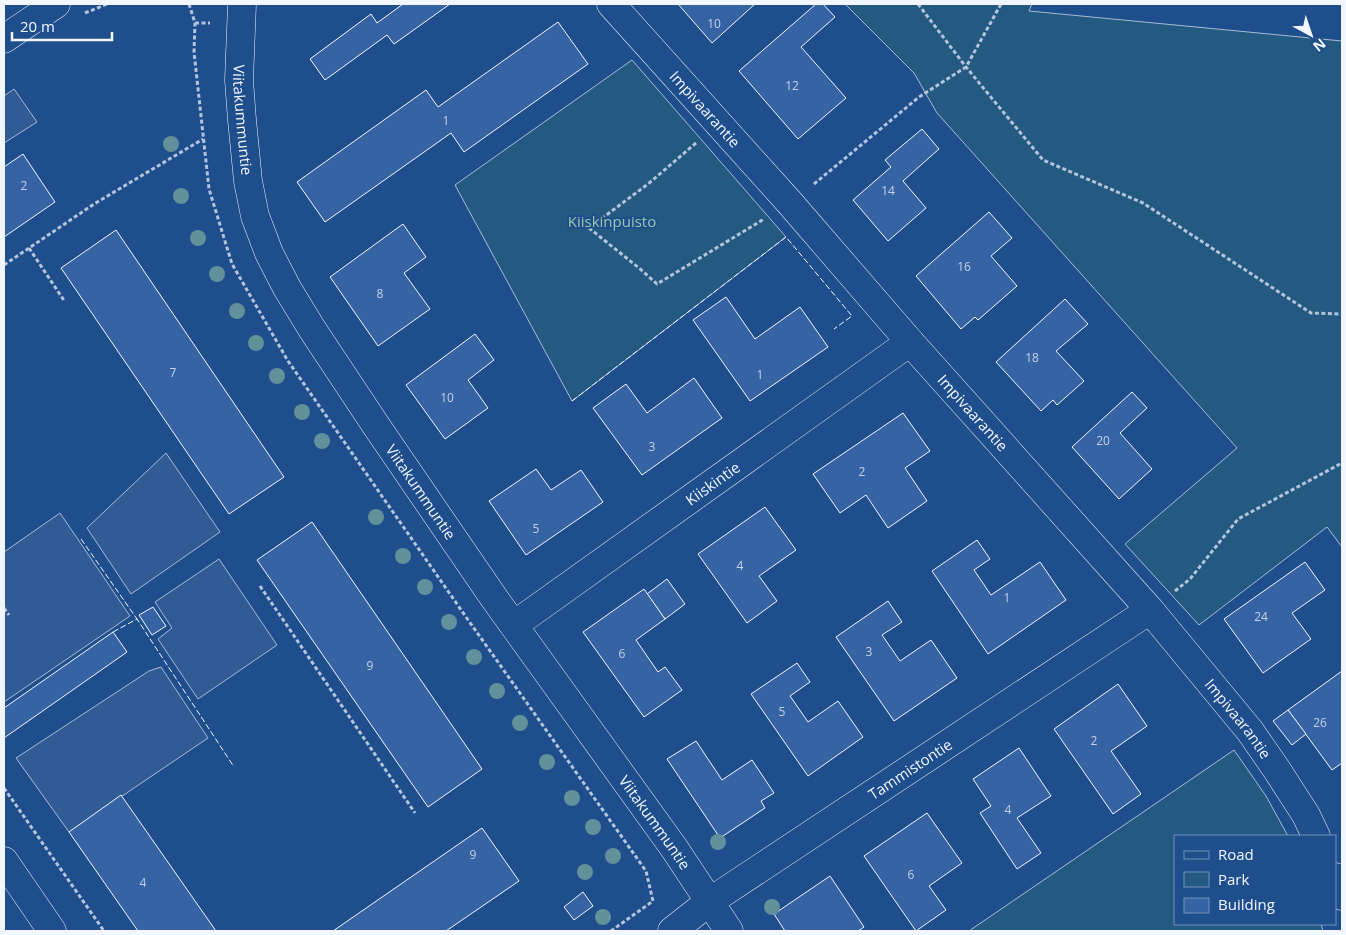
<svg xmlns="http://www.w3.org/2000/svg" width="1346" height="935" font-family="'Open Sans',sans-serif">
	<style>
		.green { fill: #245a82; stroke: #a8bbd7 }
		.parking { fill: #305b95; stroke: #a8bbd7 }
		.building { fill: #3563a3; stroke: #f2f6ff }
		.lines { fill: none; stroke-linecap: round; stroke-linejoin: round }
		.street-casing { stroke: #f2f6ff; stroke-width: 29 }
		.secondary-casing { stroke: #f2f6ff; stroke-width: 29 }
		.path { stroke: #b3c4dc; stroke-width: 3; stroke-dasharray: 4 2.5; stroke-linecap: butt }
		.street { stroke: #1f4e8c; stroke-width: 28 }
		.secondary { stroke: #1f4e8c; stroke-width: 28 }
		.fence { stroke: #f2f6ff; stroke-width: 1; stroke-dasharray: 6 2.5; stroke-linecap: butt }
		.tree { fill: #61919a }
		.labels { text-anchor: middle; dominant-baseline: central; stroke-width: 4; stroke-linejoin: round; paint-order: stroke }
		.number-label { font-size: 12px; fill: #c3d1e8 }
		.street-label { font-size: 15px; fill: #f2f6ff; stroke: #1f4e8c }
		.park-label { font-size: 15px; fill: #97c8a6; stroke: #1f4e8c }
	</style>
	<rect width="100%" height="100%" fill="#1f4e8c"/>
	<g class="green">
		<polygon points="845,4 1032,4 1029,11 1342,41 1342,547 1327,527 1199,625 1125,544 1237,448 937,113 914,73"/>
		<polygon points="632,60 786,237 572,401 455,185"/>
		<polygon points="1234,750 1266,796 1288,836 1175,836 1175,924 1321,924 1323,931 969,931"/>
	</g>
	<g class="parking">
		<polygon points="14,89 37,122 4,143 4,96"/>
		<polygon points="166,453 220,532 131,594 87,528"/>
		<polygon points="60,513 130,616 4,702 4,552"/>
		<polygon points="219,559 277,645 198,699 158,639 172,628 155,602"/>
		<polygon points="161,667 208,738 69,832 16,758 149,671"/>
	</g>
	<g class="building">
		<polygon points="403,4 450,4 394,44 387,35 325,80 310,59 371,14 377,23"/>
		<polygon points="678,4 755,4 712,43"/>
		<polygon points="816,4 823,4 835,17 801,47 846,98 798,139 739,71"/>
		<polygon points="558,22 588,64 464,152 451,133 325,222 297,182 426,90 438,107"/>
		<polygon points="922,129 939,149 903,181 926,208 888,241 853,200 891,167 885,160"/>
		<polygon points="23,154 55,202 4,237 4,167"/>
		<polygon points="989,212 1012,238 991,256 1017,286 978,320 975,317 961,329 916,276"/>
		<polygon points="403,224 426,257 404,273 430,309 378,346 330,277"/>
		<polygon points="116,230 284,477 229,514 61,268"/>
		<polygon points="726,297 755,339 800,307 828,347 750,401 693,320"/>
		<polygon points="1065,299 1088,324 1056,351 1084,381 1057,405 1053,400 1041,411 996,362"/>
		<polygon points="475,334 494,360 468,380 488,408 445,439 406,385"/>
		<polygon points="694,378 722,418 642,475 593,408 626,384 647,413"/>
		<polygon points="1132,392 1147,408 1120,433 1152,469 1119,499 1072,447"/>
		<polygon points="903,413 930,451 905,468 927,501 888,528 866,495 840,513 813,474"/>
		<polygon points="536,469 551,490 581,470 603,502 526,555 489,501"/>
		<polygon points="765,507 796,550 759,576 777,601 747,623 698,554"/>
		<polygon points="312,522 482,769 428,807 257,560"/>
		<polygon points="977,540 990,559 974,570 991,595 1040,562 1066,600 988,654 932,571"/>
		<polygon points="1305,562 1325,590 1292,613 1311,639 1263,673 1224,619"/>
		<polygon points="667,579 685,604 665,619 647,594"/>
		<polygon points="644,589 665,619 636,640 658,672 665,667 682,690 644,717 583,632"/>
		<polygon points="888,601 902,622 882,635 900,661 931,640 957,678 894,721 836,637"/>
		<polygon points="153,607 166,626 152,635 139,615"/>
		<polygon points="113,632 127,652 4,738 4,708"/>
		<polygon points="797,663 810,682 790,696 808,722 838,701 863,737 808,776 751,694"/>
		<polygon points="1342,671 1342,763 1332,770 1288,710"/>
		<polygon points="1118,684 1147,726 1111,751 1141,794 1113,814 1054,729"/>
		<polygon points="1288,710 1306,734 1292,745 1273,721"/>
		<polygon points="696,741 722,780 752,760 774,793 761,801 765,808 720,838 667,759"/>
		<polygon points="1019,748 1051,796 1017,818 1041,853 1017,869 980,813 991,806 973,779"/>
		<polygon points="121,795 216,931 138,931 69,832"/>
		<polygon points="927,813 962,863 929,886 946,910 916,931 864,856"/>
		<polygon points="482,828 519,881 446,931 333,931"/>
		<polygon points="830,876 864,927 858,931 785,931 774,914"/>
		<polygon points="583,892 593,906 574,920 564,907"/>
	</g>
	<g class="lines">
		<g class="street-casing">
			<g id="street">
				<path id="s1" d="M611,4L790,203L910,342L1150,610L1250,731L1277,770L1306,815L1316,836"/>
				<polyline points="4,39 56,4"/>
				<path id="s2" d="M514,625L910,342"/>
				<polyline points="4,861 52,931"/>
				<polyline points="1335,877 1342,896"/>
				<path id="s3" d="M672,931L709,902L1150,610"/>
			</g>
		</g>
		<g class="secondary-casing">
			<g id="secondary">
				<path id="s4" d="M242,4L239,80L242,120L248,181L255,216L269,253L287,288L312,329L377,427L494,598L674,848L729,931"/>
			</g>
		</g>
		<g class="path">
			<polyline points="189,4 195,23 194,52 209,189 232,264 288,361 466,617 646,871 653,901 611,931"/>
			<polyline points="918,4 966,67 1043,160 1143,203 1311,313 1342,314"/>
			<polyline points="85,13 107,4"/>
			<polyline points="195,23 210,23"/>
			<polyline points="696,143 648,184 589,228 639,268 657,284 764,219"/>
			<polyline points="814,184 919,97 966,67 1001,4"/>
			<polyline points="29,248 65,302"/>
			<polyline points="4,265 94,204 203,139"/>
			<polyline points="260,586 415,813"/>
			<polyline points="1175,591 1190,579 1238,519 1342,463"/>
			<polyline points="4,608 9,615"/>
			<polyline points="4,788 104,931"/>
		</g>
		<use href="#street" class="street"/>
		<use href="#secondary" class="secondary"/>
		<g class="fence">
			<polyline points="572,401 786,237 852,316 834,329"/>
			<polyline points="81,539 137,619"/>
			<polyline points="113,632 137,619 234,767"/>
		</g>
	</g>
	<g class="tree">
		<circle cx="171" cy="144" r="8"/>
		<circle cx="181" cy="196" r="8"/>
		<circle cx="198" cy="238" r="8"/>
		<circle cx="217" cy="274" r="8"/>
		<circle cx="237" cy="311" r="8"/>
		<circle cx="256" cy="343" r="8"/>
		<circle cx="277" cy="376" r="8"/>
		<circle cx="302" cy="412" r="8"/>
		<circle cx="322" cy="441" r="8"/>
		<circle cx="376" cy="517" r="8"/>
		<circle cx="403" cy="556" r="8"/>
		<circle cx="425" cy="587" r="8"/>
		<circle cx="449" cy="622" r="8"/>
		<circle cx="474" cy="657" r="8"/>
		<circle cx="497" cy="691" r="8"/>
		<circle cx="520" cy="723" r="8"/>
		<circle cx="547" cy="762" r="8"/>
		<circle cx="572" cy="798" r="8"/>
		<circle cx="593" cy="827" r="8"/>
		<circle cx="718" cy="842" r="8"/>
		<circle cx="613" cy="856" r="8"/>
		<circle cx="585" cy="872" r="8"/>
		<circle cx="772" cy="907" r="8"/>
		<circle cx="603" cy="917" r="8"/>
	</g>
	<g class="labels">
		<g class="number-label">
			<text x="714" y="23">10</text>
			<text x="792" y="85">12</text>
			<text x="446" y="120">1</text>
			<text x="24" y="185">2</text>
			<text x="888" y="190">14</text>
			<text x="964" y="266">16</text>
			<text x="380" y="293">8</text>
			<text x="1032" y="357">18</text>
			<text x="173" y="372">7</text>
			<text x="760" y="374">1</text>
			<text x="447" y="397">10</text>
			<text x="1103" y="440">20</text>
			<text x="652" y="446">3</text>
			<text x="862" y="471">2</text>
			<text x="536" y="528">5</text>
			<text x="740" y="565">4</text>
			<text x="1007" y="597">1</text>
			<text x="1261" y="616">24</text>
			<text x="869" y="651">3</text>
			<text x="622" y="653">6</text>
			<text x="370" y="665">9</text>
			<text x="782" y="711">5</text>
			<text x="1320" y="722">26</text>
			<text x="1094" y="740">2</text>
			<text x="1008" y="809">4</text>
			<text x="473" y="854">9</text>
			<text x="911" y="874">6</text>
			<text x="143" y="882">4</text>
		</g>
		<g class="street-label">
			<text stroke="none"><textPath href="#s1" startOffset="141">Impivaarantie</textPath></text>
			<text stroke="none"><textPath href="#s4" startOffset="116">Viitakummuntie</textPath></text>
			<text stroke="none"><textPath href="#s1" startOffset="546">Impivaarantie</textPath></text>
			<text stroke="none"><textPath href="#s2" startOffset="244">Kiiskintie</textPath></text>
			<text stroke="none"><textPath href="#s4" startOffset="536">Viitakummuntie</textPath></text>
			<text stroke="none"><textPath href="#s1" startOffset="951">Impivaarantie</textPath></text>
			<text stroke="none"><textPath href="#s3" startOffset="288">Tammistontie</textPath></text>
			<text stroke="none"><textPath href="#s4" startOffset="941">Viitakummuntie</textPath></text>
		</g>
		<g class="park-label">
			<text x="612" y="221">Kiiskinpuisto</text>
		</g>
	</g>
	<rect width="1346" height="935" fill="none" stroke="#f2f6ff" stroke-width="10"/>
	<rect x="1174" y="835" width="162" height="90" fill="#1f4e8c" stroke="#7391ba"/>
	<rect x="1184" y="851" width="25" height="8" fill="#1f4e8c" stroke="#7391ba"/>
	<text x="1218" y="860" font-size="15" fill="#f2f6ff">Road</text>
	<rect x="1184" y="872" width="25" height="15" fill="#245a82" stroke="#7391ba"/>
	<text x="1218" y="885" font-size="15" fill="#f2f6ff">Park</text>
	<rect x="1184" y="898" width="25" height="15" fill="#3563a3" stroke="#7391ba"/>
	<text x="1218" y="910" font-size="15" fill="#f2f6ff">Building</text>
	<g transform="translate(1311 35) rotate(140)" stroke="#1f4e8c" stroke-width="4" paint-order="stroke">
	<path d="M0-4L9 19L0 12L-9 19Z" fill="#f2f6ff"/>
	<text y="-8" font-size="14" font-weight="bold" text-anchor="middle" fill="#f2f6ff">N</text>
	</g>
	<path d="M12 32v8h100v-8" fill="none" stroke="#f2f6ff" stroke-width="2.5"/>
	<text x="20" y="32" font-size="15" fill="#f2f6ff" stroke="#1f4e8c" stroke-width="4" paint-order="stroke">20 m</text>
</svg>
